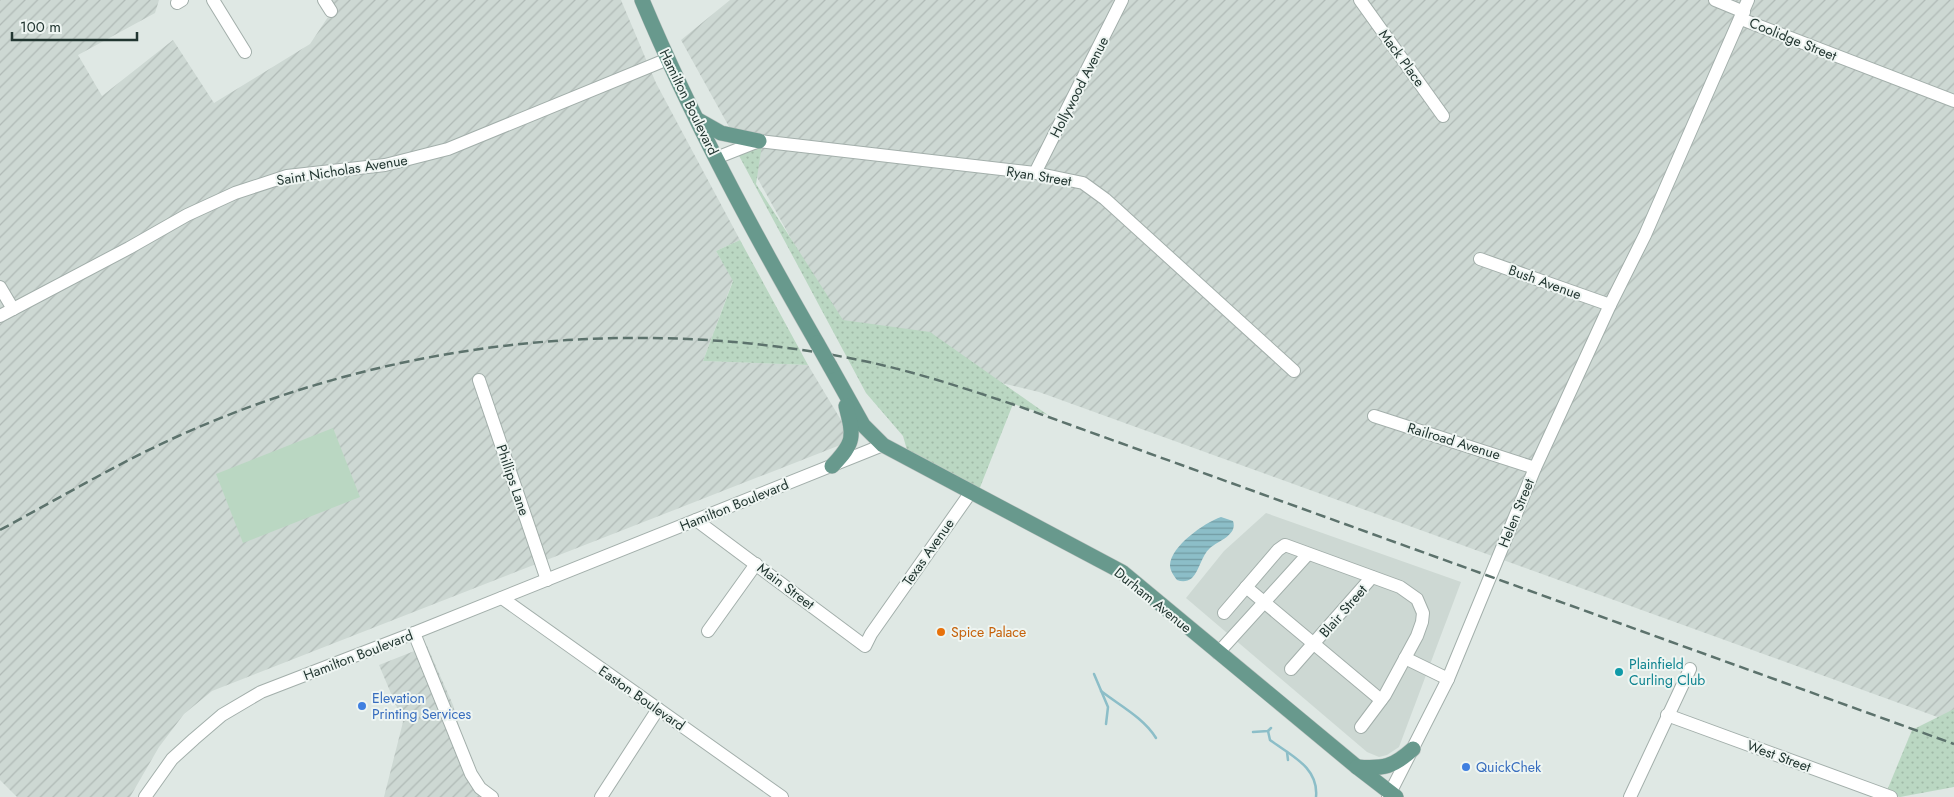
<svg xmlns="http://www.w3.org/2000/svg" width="1954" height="797" font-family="Jost,sans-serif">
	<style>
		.built { fill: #cdd8d3 }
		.industrial { fill: url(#industrial-furrows) }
		.grass { fill: url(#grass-dots) }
		.pitch { fill: #bad7c2 }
		.water { fill: url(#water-rules) }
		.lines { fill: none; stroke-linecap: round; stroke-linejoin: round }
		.stream { stroke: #8cbec8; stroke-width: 2.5 }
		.minor-casing { stroke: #a3afab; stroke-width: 14 }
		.major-casing { stroke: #bdc3c1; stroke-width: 16 }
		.minor { stroke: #fff; stroke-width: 12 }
		.major { stroke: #68998d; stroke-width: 15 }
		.rail { stroke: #5c726c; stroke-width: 2.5; stroke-dasharray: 10 5; stroke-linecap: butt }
		.major-bridge-casing { stroke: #bdc3c1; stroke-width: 16; stroke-linecap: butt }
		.major-bridge { stroke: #68998d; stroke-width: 15 }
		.food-dot { fill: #e8710a; stroke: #eef5f2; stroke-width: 2 }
		.culture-dot { fill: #0f9aa8; stroke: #eef5f2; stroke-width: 2 }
		.shop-dot { fill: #3f7fe0; stroke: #eef5f2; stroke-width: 2 }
		.labels { text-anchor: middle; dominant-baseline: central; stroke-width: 4; stroke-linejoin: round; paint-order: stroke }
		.street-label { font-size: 14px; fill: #223631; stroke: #eef5f2 }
		.food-label { font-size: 14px; fill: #c56008; stroke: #eef5f2; text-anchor: start }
		.culture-label { font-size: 14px; fill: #0d838f; stroke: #eef5f2; text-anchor: start }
		.shop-label { font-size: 14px; fill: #366cbe; stroke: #eef5f2; text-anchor: start }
	</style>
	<defs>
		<pattern id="industrial-furrows" width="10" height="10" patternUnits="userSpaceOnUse" patternTransform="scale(1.25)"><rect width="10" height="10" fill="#cdd8d3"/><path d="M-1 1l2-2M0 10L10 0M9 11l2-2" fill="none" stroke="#b0bab6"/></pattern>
		<pattern id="grass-dots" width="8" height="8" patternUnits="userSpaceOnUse" patternTransform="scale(1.25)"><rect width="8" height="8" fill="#bad7c2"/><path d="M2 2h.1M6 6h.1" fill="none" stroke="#a0b9a7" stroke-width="1.8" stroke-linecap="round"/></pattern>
		<pattern id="water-rules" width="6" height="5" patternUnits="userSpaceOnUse" patternTransform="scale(1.25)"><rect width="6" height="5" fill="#8cbec8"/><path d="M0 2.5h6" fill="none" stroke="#729ba3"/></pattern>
	</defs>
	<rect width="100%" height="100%" fill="#dfe8e4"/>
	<polygon class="built" points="1266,513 1461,582 1399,747 1387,755 1379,757 1367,752 1186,598 1224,551"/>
	<g class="industrial">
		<polygon points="0,0 159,0 155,13 78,55 102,96 173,40 214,103 310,44 328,17 318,0 621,0 656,83 740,240 716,251 733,280 703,361 808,365 853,440 212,691 184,714 159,747 130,797 17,797 0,780"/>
		<polygon points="730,0 1954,0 1954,723 1039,392 851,347 681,40"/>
		<polygon points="427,646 453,705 472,771 499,797 384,797 403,722 379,665"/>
	</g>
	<g class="grass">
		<polygon points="762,145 756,184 843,320 930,332 1048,415 1013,404 979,490 907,450 903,436 866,393 737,152"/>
		<polygon points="740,240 808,365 703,361 733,281 716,251"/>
		<polygon points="1954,709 1954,787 1900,797 1886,793 1912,730"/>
	</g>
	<polygon class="pitch" points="333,428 360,497 243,543 216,474"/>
	<path class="water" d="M1221,517L1233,521C1238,535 1218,541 1210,548C1201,556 1200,570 1192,578C1187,582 1182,582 1177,580C1174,576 1170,571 1170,565C1171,546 1204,523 1221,517Z"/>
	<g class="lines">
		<g class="stream">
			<polyline points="1094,674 1108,707 1106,724"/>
			<path d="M1101,691C1119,705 1144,718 1156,738"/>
			<path d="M1268,731L1270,740C1290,755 1319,767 1316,797"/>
			<polyline points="1253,732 1268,731 1271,728"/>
			<polyline points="1287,752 1288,760"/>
		</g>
		<g class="minor-casing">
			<g id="minor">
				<polyline points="213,0 245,52"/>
				<polyline points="324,0 331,11"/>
				<polyline points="1360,0 1443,116"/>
				<polyline points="1715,0 1744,12"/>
				<polyline points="177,3 182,0"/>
				<polyline points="1741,19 1954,101"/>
				<polyline points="716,158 759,141 1035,173 1083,183 1105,199 1294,371"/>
				<polyline points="1035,173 1122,0"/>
				<polyline points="1480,259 1610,305"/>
				<polyline points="0,287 13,309"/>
				<polyline points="0,316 129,248 187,215 235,193 287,176 385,165 448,149 668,59"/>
				<polyline points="479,380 547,580"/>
				<polyline points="1374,416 1535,468"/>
				<polyline points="696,520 865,646 871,634 971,492"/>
				<polyline points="1246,587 1381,700"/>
				<polyline points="502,598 782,797"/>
				<polyline points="1224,613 1278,550 1285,545 1400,587 1417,599 1423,613 1422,622 1417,636 1385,695 1361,727"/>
				<polyline points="708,631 756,564"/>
				<polyline points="414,633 471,774 480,788 492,797"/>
				<polyline points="1218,653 1308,554"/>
				<polyline points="1405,658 1448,679"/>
				<polyline points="1291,669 1372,577"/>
				<polyline points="1667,715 1891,797"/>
				<polyline points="145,797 172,759 194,739 222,715 261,692 414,633 883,445"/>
				<polyline points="601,797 658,709"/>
				<polyline points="1388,797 1448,679 1535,468 1610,305 1645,235 1748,0"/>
				<polyline points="1630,797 1690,669"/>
			</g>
		</g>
		<g class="major-casing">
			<g id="major">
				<path d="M642,0C692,119 753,232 817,343"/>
				<polyline points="698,120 721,133 759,141"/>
				<polyline points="830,366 863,425 883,445 1122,572 1357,767 1396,797"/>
				<path d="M832,466C855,442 854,437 846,406"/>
				<path d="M1357,767C1384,769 1393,767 1413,749"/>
			</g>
		</g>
		<use href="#minor" class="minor"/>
		<use href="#major" class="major"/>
		<path class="rail" d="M0,530C65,495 132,455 199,427C408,338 642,315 864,361C916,372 967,389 1018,406L1954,744"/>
		<g class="major-bridge-casing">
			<polyline id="major-bridge" points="817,343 830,366"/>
		</g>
		<use href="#major-bridge" class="major-bridge"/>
	</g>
	<circle class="food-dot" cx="941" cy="632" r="5"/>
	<circle class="culture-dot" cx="1619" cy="672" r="5"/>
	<g class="shop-dot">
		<circle cx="362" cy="706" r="5"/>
		<circle cx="1466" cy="767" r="5"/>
	</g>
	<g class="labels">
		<g class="street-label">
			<text transform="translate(1793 39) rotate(22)">Coolidge Street</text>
			<text transform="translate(1402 58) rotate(54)">Mack Place</text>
			<text transform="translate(1079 87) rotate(-63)">Hollywood Avenue</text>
			<text transform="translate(689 102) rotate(64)">Hamilton Boulevard</text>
			<text transform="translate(342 170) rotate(-9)">Saint Nicholas Avenue</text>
			<text transform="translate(1039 176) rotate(9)">Ryan Street</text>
			<text transform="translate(1545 282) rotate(20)">Bush Avenue</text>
			<text transform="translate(1454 441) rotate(17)">Railroad Avenue</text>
			<text transform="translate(513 480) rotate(71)">Phillips Lane</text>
			<text transform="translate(734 505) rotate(-22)">Hamilton Boulevard</text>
			<text transform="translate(1516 513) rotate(-68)">Helen Street</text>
			<text transform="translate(928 552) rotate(-55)">Texas Avenue</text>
			<text transform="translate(786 586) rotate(37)">Main Street</text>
			<text transform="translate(1153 600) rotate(39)">Durham Avenue</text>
			<text transform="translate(1343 611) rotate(-49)">Blair Street</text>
			<text transform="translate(358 655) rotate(-21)">Hamilton Boulevard</text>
			<text transform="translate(642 698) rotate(35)">Easton Boulevard</text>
			<text transform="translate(1779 756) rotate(20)">West Street</text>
		</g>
		<g class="food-label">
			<text x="951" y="632">Spice Palace</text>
		</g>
		<g class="culture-label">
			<text x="1629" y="664">Plainfield<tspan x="1629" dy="16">Curling Club</tspan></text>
		</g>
		<g class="shop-label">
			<text x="372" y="698">Elevation<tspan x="372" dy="16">Printing Services</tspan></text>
			<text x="1476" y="767">QuickChek</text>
		</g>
	</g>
	<path d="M12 32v8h125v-8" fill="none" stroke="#223631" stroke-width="2.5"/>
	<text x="20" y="32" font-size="15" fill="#223631" stroke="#eef5f2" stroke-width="4" paint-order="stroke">100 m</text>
</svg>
